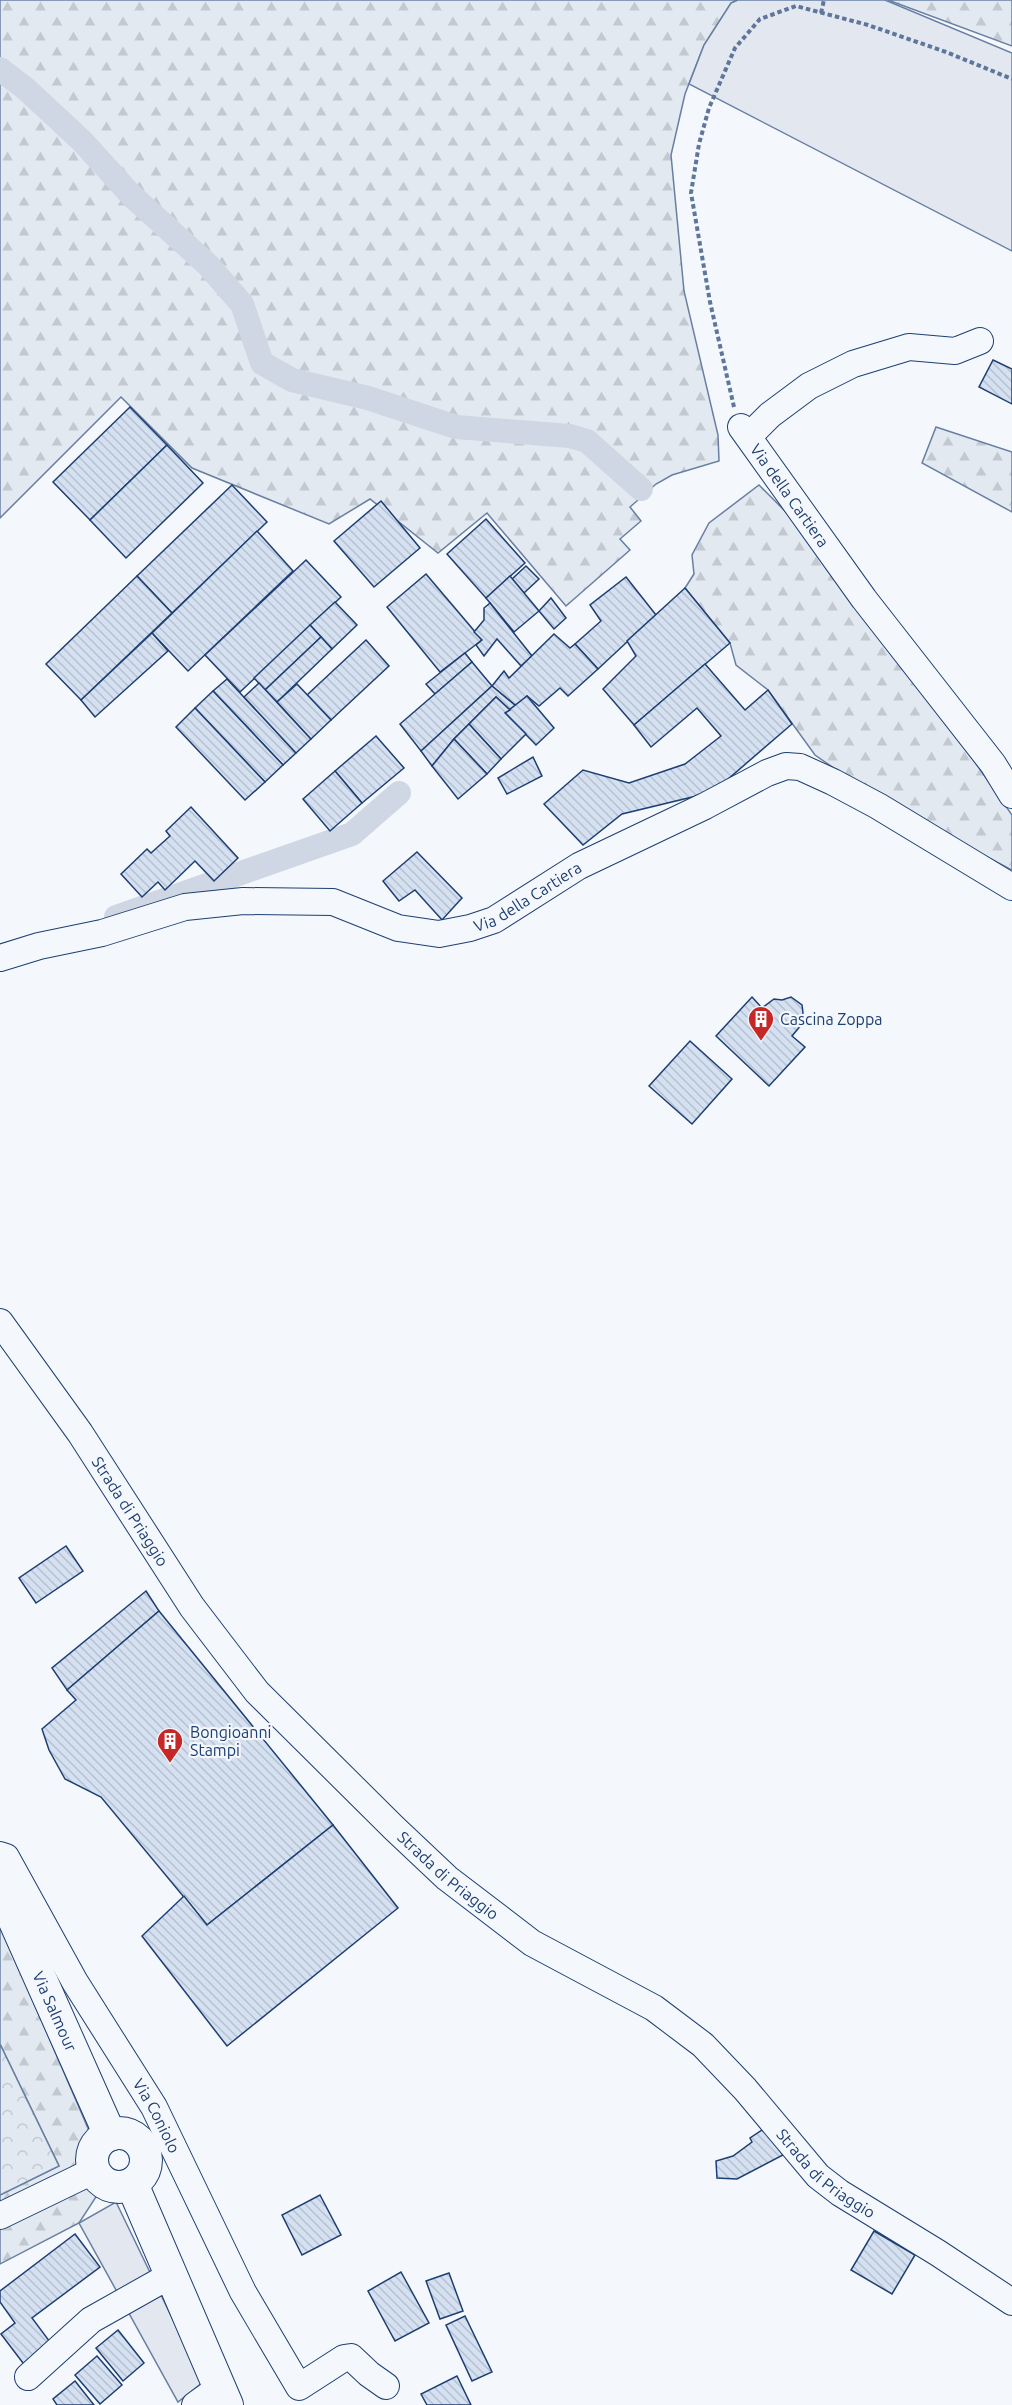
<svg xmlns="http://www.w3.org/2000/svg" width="1012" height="2405" font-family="Ubuntu,sans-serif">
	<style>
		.forest { fill: url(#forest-firs); stroke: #687fa3; stroke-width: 1.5 }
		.park { fill: url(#park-crowns); stroke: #687fa3; stroke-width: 1.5 }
		.parking { fill: #e3e8f0; stroke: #687fa3; stroke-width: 1.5 }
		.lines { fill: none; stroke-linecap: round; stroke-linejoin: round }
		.canal { stroke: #cfd7e4; stroke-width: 24 }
		.building { fill: url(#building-back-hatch); stroke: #1d3f73; stroke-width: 1.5 }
		.minor-casing { stroke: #1d3f73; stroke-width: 28 }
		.major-casing { stroke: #1d3f73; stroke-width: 34 }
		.path { stroke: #5e769c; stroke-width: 4; stroke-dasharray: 4.5 3; stroke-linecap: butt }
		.minor { stroke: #f4f7fb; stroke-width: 26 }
		.major { stroke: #f4f7fb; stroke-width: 32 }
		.labels { text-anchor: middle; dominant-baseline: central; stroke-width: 4.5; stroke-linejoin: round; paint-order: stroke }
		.street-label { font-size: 16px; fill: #1d3f73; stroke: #f4f7fb }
		.poi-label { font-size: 16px; fill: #1d3f73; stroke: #f4f7fb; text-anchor: start }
	</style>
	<defs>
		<pattern id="forest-firs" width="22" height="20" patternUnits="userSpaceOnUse" patternTransform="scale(1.5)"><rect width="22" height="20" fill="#e3e9f0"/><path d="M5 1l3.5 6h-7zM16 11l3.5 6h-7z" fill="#c2c9d1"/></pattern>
		<pattern id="park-crowns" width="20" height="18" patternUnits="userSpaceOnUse" patternTransform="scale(1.5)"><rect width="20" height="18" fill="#e3e9f0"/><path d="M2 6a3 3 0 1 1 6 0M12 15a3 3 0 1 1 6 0" fill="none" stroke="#c2c9d1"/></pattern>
		<pattern id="building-back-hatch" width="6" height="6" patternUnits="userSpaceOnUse" patternTransform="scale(1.5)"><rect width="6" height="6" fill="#d5e0f0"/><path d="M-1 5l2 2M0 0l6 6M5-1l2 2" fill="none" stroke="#b6c1d1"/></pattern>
	</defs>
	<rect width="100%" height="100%" fill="#f4f7fb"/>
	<g class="forest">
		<polygon points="0,0 738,0 731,3 704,45 685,94 671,155 684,291 718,435 719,461 672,475 656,484 630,507 641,521 620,539 630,550 566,606 487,513 438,553 370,499 329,524 192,468 121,397 0,518"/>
		<polygon points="888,0 1012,0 1012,46"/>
		<polygon points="936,427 1012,452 1012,512 922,463"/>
		<polygon points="759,485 790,516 937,708 1012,815 1012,870 877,798 815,755 768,690 736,665 730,643 685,588 694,574 692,555 709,523"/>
		<polygon points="0,1924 109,2177 79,2223 0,2264 0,2195 59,2166 0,2044"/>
	</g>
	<polygon class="park" points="0,2044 59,2166 0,2195"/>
	<g class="parking">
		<polygon points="738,0 885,0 1012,53 1012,251 689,84 704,45 731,3"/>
		<polygon points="116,2202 203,2382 178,2402 79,2223"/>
	</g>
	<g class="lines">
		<g class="canal">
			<polyline points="0,69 26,89 82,141 132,196 208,265 242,304 262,363 292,380 368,398 456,427 570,436 587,441 641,489"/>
			<polyline points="116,917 352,834 399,793"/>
		</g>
	</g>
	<g class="building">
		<polygon points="993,360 1012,369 1012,404 979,387"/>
		<polygon points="130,407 167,445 90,520 53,482"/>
		<polygon points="167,445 203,483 126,558 90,520"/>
		<polygon points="232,485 267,522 172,613 137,576"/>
		<polygon points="381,501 420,548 374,587 334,541"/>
		<polygon points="486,519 525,563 486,598 447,554"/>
		<polygon points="257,531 293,571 188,671 152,633"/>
		<polygon points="306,560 341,597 240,692 205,655"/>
		<polygon points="526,566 539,579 524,593 512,579"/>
		<polygon points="426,574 482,640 440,672 387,607"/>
		<polygon points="137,576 172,613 81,700 46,664"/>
		<polygon points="510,576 539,611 514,632 486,598"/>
		<polygon points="626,577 656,615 598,669 575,644 601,621 590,605"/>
		<polygon points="685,588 730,643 634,725 603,689 636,656 627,641"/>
		<polygon points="551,598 566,618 554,629 539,611"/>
		<polygon points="335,602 357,625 332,649 310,625"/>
		<polygon points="490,603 532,656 521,666 497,639 484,656 476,645 482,640 474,632 484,620 484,608"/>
		<polygon points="310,625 321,637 265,690 254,678"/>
		<polygon points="152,633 168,651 95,717 81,700"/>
		<polygon points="554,634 570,648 575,644 598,669 568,696 560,688 539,706 527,696 516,706 492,686 504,671 509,678"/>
		<polygon points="321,637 332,649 277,702 265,690"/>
		<polygon points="366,640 389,666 331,720 307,695"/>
		<polygon points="465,653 472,662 435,694 426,684"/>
		<polygon points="472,662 492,686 421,751 400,724"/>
		<polygon points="705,664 745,710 768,690 792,724 713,792 622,814 583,845 544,804 583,770 629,783 685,764 721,736 697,708 651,747 634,725"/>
		<polygon points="227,679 296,753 283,765 213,691"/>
		<polygon points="259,683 311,739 296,753 244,697"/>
		<polygon points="297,684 331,720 311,739 277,702"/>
		<polygon points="492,686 516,706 510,710 496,697 454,739 432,766 421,751"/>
		<polygon points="213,691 283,765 265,782 195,708"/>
		<polygon points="527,696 554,728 536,745 505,713"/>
		<polygon points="496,697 510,710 505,713 526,734 501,759 469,724"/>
		<polygon points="195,708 265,782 245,800 176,727"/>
		<polygon points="469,724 501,759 487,774 454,739"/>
		<polygon points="376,736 404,768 362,803 335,771"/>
		<polygon points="454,739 487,774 458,799 432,766"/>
		<polygon points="533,757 542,776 507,794 498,778"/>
		<polygon points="335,771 362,803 330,831 303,799"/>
		<polygon points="191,807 238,858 214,881 195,861 165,890 158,882 142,897 121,874 147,849 151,853 170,836 166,831"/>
		<polygon points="417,852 462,898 442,920 415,890 399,901 383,881"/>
		<polygon points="752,997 762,1008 774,999 782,1000 791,997 802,1005 803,1013 799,1021 802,1024 792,1036 805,1047 769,1086 716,1036"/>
		<polygon points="690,1041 732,1079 692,1124 649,1086"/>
		<polygon points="66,1546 83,1571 36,1603 19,1578"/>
		<polygon points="146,1591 159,1611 67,1690 52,1668"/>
		<polygon points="159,1611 333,1825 207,1925 101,1797 65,1779 49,1750 42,1729 76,1700 67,1690"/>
		<polygon points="333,1825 398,1908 227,2046 142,1936 184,1896 207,1925"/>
		<polygon points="765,2128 783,2155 737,2179 717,2178 716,2161 733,2156 752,2142 750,2138"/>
		<polygon points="320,2195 341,2235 302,2255 282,2215"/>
		<polygon points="874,2231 915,2255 892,2294 851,2270"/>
		<polygon points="75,2234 100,2267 32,2318 53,2346 26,2367 1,2334 15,2323 0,2302 0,2291"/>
		<polygon points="401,2272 429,2323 395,2341 368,2291"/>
		<polygon points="449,2273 463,2311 440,2319 426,2281"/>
		<polygon points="465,2316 492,2372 472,2381 446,2325"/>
		<polygon points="118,2330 144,2363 123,2381 96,2348"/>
		<polygon points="97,2356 122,2385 100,2404 75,2375"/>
		<polygon points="457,2376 471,2405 427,2405 421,2394"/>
		<polygon points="75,2381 94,2405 57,2405 53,2399"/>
	</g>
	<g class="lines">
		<g class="minor-casing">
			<g id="minor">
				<path id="s1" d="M741,427L864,599L993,764L1012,795"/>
				<polyline points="749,436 770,415 809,386 853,364 909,347 955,351 980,341"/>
				<path id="s2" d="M0,958L39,946L102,933L185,907L243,901L333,902L398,928L439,934L470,928L494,920L579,866L705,806L767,773L786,766L800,767L833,782L878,806L1012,887"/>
				<path id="s3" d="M0,1322L80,1433L192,1607L257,1692L394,1828L447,1878L532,1943L654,2008L703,2045L745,2089L818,2176L840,2193L938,2253L1012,2302"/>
				<path id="s4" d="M0,1855L6,1857L75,1982L154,2107L243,2292L299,2387L344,2358L351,2357L369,2374L386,2386"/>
				<polyline points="0,2216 95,2170"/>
				<polyline points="28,2377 91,2320 171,2275"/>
				<polyline points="195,2405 220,2387"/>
			</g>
		</g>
		<g class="major-casing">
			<g id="major">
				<path id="s5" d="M0,1888L110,2135"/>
				<circle cx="119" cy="2160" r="27"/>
				<polyline points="132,2184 227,2405"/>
			</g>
		</g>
		<g class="path">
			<polyline points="821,13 824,0"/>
			<polyline points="734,407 710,302 691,193 699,144 709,108 735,48 760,19 796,6 868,25 946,52 1012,79"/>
		</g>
		<use href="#minor" class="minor"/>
		<use href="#major" class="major"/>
	</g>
	<defs>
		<g id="building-pin" transform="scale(1.35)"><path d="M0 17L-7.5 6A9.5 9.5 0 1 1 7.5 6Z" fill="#c62828" stroke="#f4f7fb"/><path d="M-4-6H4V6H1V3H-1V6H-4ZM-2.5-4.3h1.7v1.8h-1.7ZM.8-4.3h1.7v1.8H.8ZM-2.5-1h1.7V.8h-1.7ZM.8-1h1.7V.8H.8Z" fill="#fff"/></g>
	</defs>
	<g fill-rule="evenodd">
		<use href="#building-pin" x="761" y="1019"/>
		<use href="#building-pin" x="170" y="1741"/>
	</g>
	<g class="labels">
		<g class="street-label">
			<text stroke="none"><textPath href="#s1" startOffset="84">Via della Cartiera</textPath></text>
			<text stroke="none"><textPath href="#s2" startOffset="549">Via della Cartiera</textPath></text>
			<text stroke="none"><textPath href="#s3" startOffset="230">Strada di Priaggio</textPath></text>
			<text stroke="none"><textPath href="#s3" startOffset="716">Strada di Priaggio</textPath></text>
			<text stroke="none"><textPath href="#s5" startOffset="135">Via Salmour</textPath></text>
			<text stroke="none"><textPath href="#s4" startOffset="306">Via Coniolo</textPath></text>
			<text stroke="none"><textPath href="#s3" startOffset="1202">Strada di Priaggio</textPath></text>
		</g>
		<g class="poi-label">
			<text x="780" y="1019">Cascina Zoppa</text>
			<text x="190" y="1732">Bongioanni<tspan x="190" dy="18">Stampi</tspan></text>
		</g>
	</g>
</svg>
